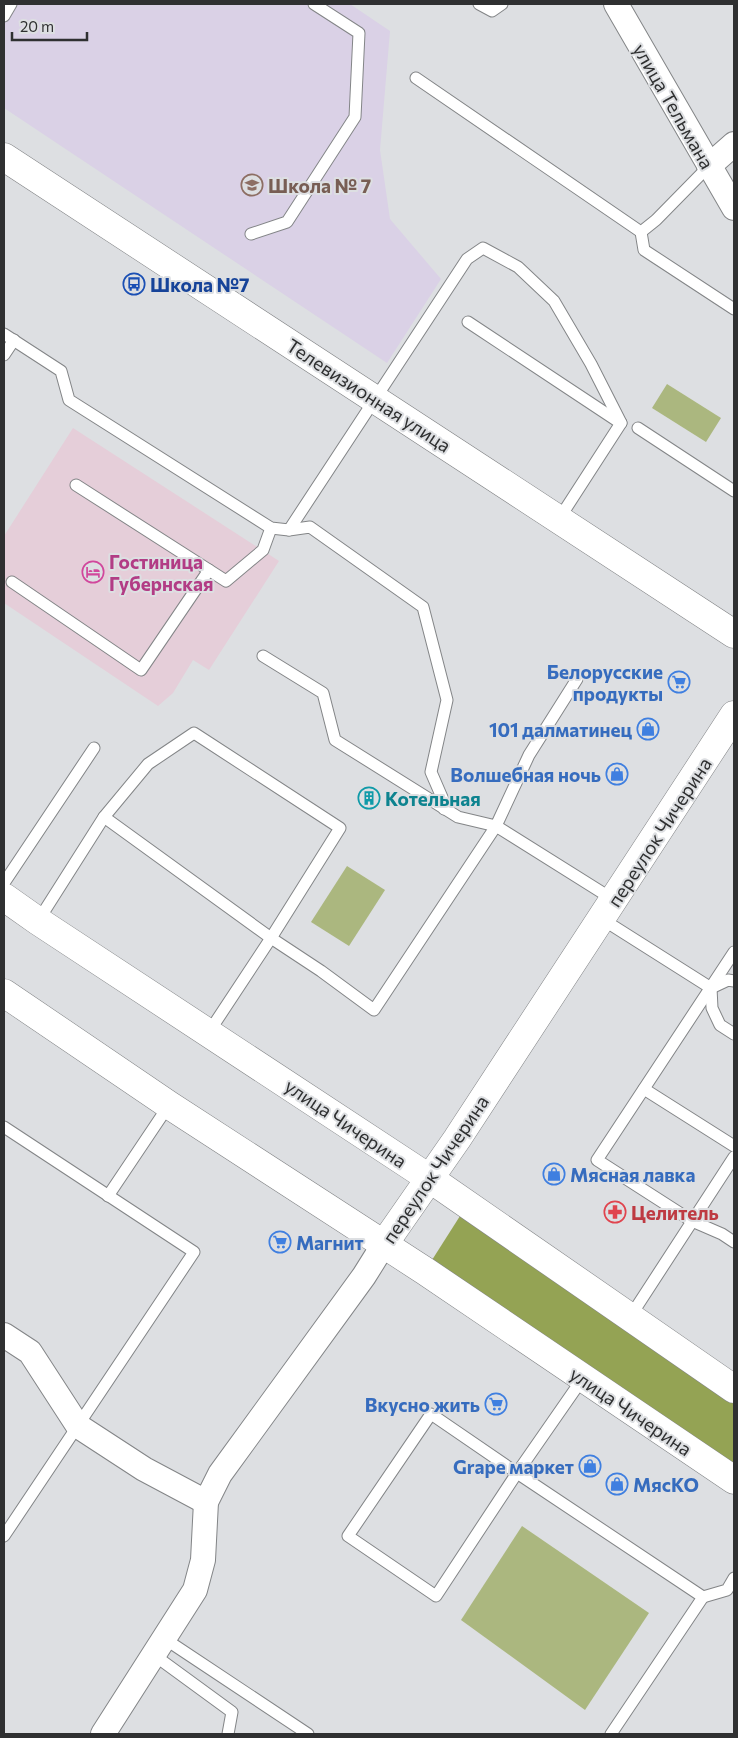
<svg xmlns="http://www.w3.org/2000/svg" width="738" height="1738" font-family="Commissioner,sans-serif">
	<style>
		.commercial { fill: #e5ced9 }
		.education { fill: #dad1e6 }
		.green { fill: #abb77f }
		.forest { fill: #94a354 }
		.lines { fill: none; stroke-linecap: round; stroke-linejoin: round }
		.service-casing { stroke: #838587; stroke-width: 13 }
		.minor-casing { stroke: #838587; stroke-width: 26 }
		.tertiary-casing { stroke: #838587; stroke-width: 29 }
		.service { stroke: #fff; stroke-width: 11 }
		.minor { stroke: #fff; stroke-width: 24 }
		.tertiary { stroke: #fff; stroke-width: 28 }
		.labels { text-anchor: middle; dominant-baseline: central; stroke-width: 4; stroke-linejoin: round; paint-order: stroke }
		.street-label { font-size: 19px; fill: #2f3031; stroke: #dddfe2 }
		.education-label { font-size: 19px; font-weight: bold; fill: #785e54; stroke: #dddfe2; text-anchor: start }
		.transit-label { font-size: 19px; font-weight: bold; fill: #164399; stroke: #dddfe2; text-anchor: start }
		.hotel-label { font-size: 19px; font-weight: bold; fill: #b23c85; stroke: #dddfe2; text-anchor: start }
		.shop-label { font-size: 19px; font-weight: bold; fill: #366cbe; stroke: #dddfe2; text-anchor: end }
		.culture-label { font-size: 19px; font-weight: bold; fill: #0d838f; stroke: #dddfe2; text-anchor: start }
		.health-label { font-size: 19px; font-weight: bold; fill: #be3a42; stroke: #dddfe2; text-anchor: start }
	</style>
	<rect width="100%" height="100%" fill="#dddfe2"/>
	<polygon class="commercial" points="73,428 279,561 209,670 193,660 173,693 158,706 4,603 4,536"/>
	<polygon class="education" points="4,4 350,4 390,31 380,150 390,219 441,279 387,363 4,108"/>
	<g class="green">
		<polygon points="667,384 721,418 706,442 652,408"/>
		<polygon points="347,866 385,890 349,946 311,922"/>
		<polygon points="522,1526 649,1613 585,1710 461,1620"/>
	</g>
	<polygon class="forest" points="467,1205 734,1389 734,1482 425,1271"/>
	<g class="lines">
		<g class="service-casing">
			<g id="service">
				<polyline points="479,4 492,11 502,4"/>
				<polyline points="4,16 11,4"/>
				<polyline points="416,78 641,232 656,220 709,166"/>
				<polyline points="641,232 644,250 734,309"/>
				<polyline points="251,234 287,222 355,117 359,33 314,4"/>
				<polyline points="468,322 619,422"/>
				<polyline points="4,334 61,371 69,400 271,528 289,530 310,527 423,607 447,700 431,772 444,802 444,809"/>
				<polyline points="4,355 14,340"/>
				<polyline points="638,428 734,491"/>
				<polyline points="76,485 226,581 263,550 271,528"/>
				<polyline points="559,519 621,423"/>
				<polyline points="289,530 467,259 483,248 518,267 554,301 591,364 621,423"/>
				<polyline points="12,582 141,670 209,570"/>
				<polyline points="263,656 323,693 335,740 458,817 496,826 529,755 577,679"/>
				<polyline points="104,817 271,938 321,971 374,1010 496,826 614,900"/>
				<polyline points="4,883 94,748"/>
				<polyline points="602,919 711,988 712,1008 720,1025 734,1034"/>
				<polyline points="38,921 104,817 148,764 194,733 340,828 271,938 209,1032"/>
				<polyline points="734,952 597,1160 692,1221 722,1234 734,1242"/>
				<polyline points="711,988 728,980 734,981"/>
				<polyline points="644,1089 734,1146"/>
				<polyline points="4,1127 194,1252 4,1536"/>
				<polyline points="108,1196 169,1105"/>
				<polyline points="630,1317 734,1157"/>
				<polyline points="583,1378 517,1473 703,1597 727,1590 734,1578"/>
				<polygon points="431,1414 517,1473 436,1596 348,1536"/>
				<polyline points="165,1639 308,1734"/>
				<polyline points="154,1655 232,1712 228,1734"/>
				<polyline points="611,1734 703,1597"/>
			</g>
		</g>
		<g class="minor-casing">
			<g id="minor">
				<polyline points="616,4 734,208"/>
				<polyline points="709,166 734,144"/>
				<polyline points="4,1335 30,1352 78,1426 144,1469 206,1502"/>
				<polyline points="103,1734 195,1590 203,1560 206,1502 220,1474 364,1276 384,1244"/>
			</g>
		</g>
		<g class="tertiary-casing">
			<g id="tertiary">
				<polyline points="4,157 734,634"/>
				<polyline points="4,897 38,921 429,1178 734,1389"/>
				<polyline points="4,993 169,1105 425,1271 734,1480"/>
				<polyline points="384,1244 457,1139 734,715"/>
			</g>
		</g>
		<use href="#service" class="service"/>
		<use href="#minor" class="minor"/>
		<use href="#tertiary" class="tertiary"/>
	</g>
	<defs>
		<g id="school-ring" transform="scale(1.125)"><circle r="9.5" fill="#dddfe2" stroke="#8d6e63" stroke-width="1.5"/><path d="M0-5L7-2L0 1L-7-2ZM-4 1L0 2.5L4 1V4Q0 6-4 4Z" fill="#8d6e63"/></g>
		<g id="bus-ring" transform="scale(1.125)"><circle r="9.5" fill="#dddfe2" stroke="#1a4fb4" stroke-width="1.5"/><path d="M-5-6H5V4H4V6H2V4H-2V6H-4V4H-5ZM-3.5-4V0h7V-4ZM-3.5 1.2v1.5H-2V1.2ZM2 1.2v1.5H3.5V1.2Z" fill="#1a4fb4"/></g>
		<g id="hotel-ring" transform="scale(1.125)"><circle r="9.5" fill="#dddfe2" stroke="#d1479c" stroke-width="1.5"/><path d="M-6-4.5h1.5V1H6V5H4.5V3h-9V5H-6ZM-4 0a1.8 1.8 0 1 1 3.6 0ZM.5 0V-2.5h3Q6-2.5 6 0Z" fill="#d1479c"/></g>
		<g id="supermarket-ring" transform="scale(1.125)"><circle r="9.5" fill="#dddfe2" stroke="#3f7fe0" stroke-width="1.5"/><path d="M-6-5.5h2.5l.6 2H6L4.5 2H-2.5L-4.4-4H-6ZM-1.5 3.2a1.3 1.3 0 1 0 .1 0ZM3 3.2a1.3 1.3 0 1 0 .1 0Z" fill="#3f7fe0"/></g>
		<g id="shop-ring" transform="scale(1.125)"><circle r="9.5" fill="#dddfe2" stroke="#3f7fe0" stroke-width="1.5"/><path d="M-5-2.5h2.3a2.7 3.5 0 0 1 5.4 0H5L5.5 6h-11ZM-1.5-2.5h3a1.5 2.3 0 0 0-3 0Z" fill="#3f7fe0"/></g>
		<g id="building-ring" transform="scale(1.125)"><circle r="9.5" fill="#dddfe2" stroke="#0f9aa8" stroke-width="1.5"/><path d="M-4-6H4V6H1V3H-1V6H-4ZM-2.5-4.3h1.7v1.8h-1.7ZM.8-4.3h1.7v1.8H.8ZM-2.5-1h1.7V.8h-1.7ZM.8-1h1.7V.8H.8Z" fill="#0f9aa8"/></g>
		<g id="pharmacy-ring" transform="scale(1.125)"><circle r="9.5" fill="#dddfe2" stroke="#e0444e" stroke-width="1.5"/><path d="M-2-6h4v4h4v4h-4v4h-4v-4h-4v-4h4Z" fill="#e0444e"/></g>
	</defs>
	<g fill-rule="evenodd">
		<use href="#school-ring" x="252" y="185"/>
		<use href="#bus-ring" x="134" y="284"/>
		<use href="#hotel-ring" x="93" y="572"/>
		<use href="#supermarket-ring" x="679" y="682"/>
		<use href="#shop-ring" x="648" y="729"/>
		<use href="#shop-ring" x="617" y="774"/>
		<use href="#building-ring" x="369" y="798"/>
		<use href="#shop-ring" x="554" y="1174"/>
		<use href="#pharmacy-ring" x="615" y="1212"/>
		<use href="#supermarket-ring" x="280" y="1242"/>
		<use href="#supermarket-ring" x="496" y="1404"/>
		<use href="#shop-ring" x="590" y="1466"/>
		<use href="#shop-ring" x="617" y="1484"/>
	</g>
	<g class="labels">
		<g class="street-label">
			<text transform="translate(674 106) rotate(60)">улица Тельмана</text>
			<text transform="translate(369 395) rotate(33)">Телевизионная улица</text>
			<text transform="translate(659 832) rotate(-57)">переулок Чичерина</text>
			<text transform="translate(346 1123) rotate(34)">улица Чичерина</text>
			<text transform="translate(435 1169) rotate(-56)">переулок Чичерина</text>
			<text transform="translate(631 1411) rotate(34)">улица Чичерина</text>
		</g>
		<g class="education-label">
			<text x="268" y="185">Школа № 7</text>
		</g>
		<g class="transit-label">
			<text x="150" y="284">Школа №7</text>
		</g>
		<g class="hotel-label">
			<text x="109" y="561">Гостиница<tspan x="109" dy="22">Губернская</tspan></text>
		</g>
		<g class="shop-label">
			<text x="663" y="671">Белорусские<tspan x="663" dy="22">продукты</tspan></text>
			<text x="632" y="729">101 далматинец</text>
			<text x="601" y="774">Волшебная ночь</text>
			<text x="570" y="1174" text-anchor="start">Мясная лавка</text>
			<text x="296" y="1242" text-anchor="start">Магнит</text>
			<text x="480" y="1404">Вкусно жить</text>
			<text x="574" y="1466">Grape маркет</text>
			<text x="633" y="1484" text-anchor="start">МясКО</text>
		</g>
		<g class="culture-label">
			<text x="385" y="798">Котельная</text>
		</g>
		<g class="health-label">
			<text x="631" y="1212">Целитель</text>
		</g>
	</g>
	<rect width="738" height="1738" fill="none" stroke="#2f3031" stroke-width="10"/>
	<path d="M12 32v8h75v-8" fill="none" stroke="#2f3031" stroke-width="2.5"/>
	<text x="20" y="32" font-size="15" fill="#2f3031" stroke="#dddfe2" stroke-width="4" paint-order="stroke">20 m</text>
</svg>
